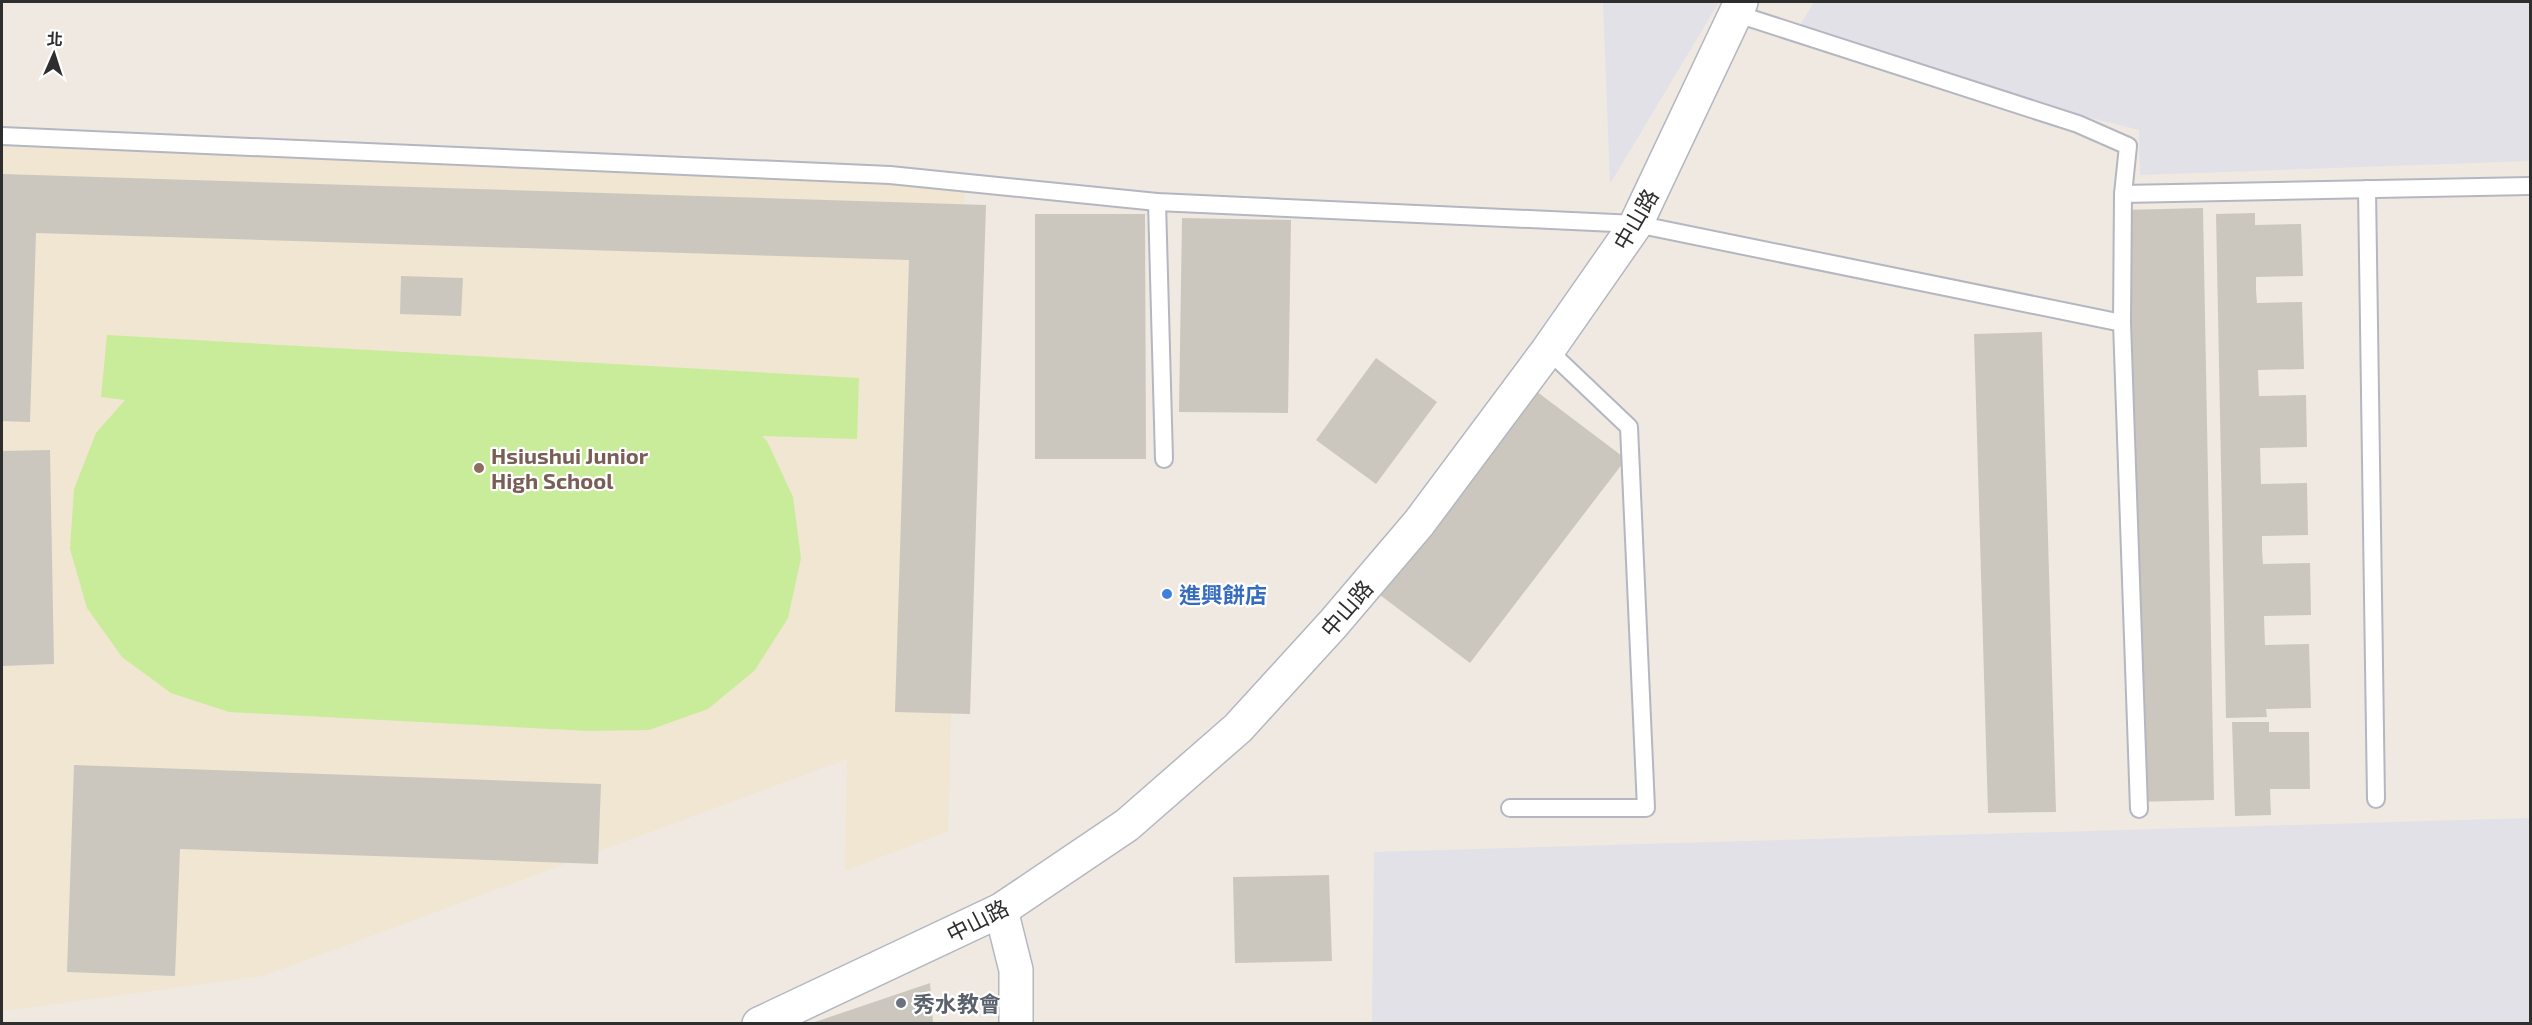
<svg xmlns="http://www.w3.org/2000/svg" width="2532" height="1025" font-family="'Exo 2','Noto Sans TC',sans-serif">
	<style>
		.industrial { fill: #e3e1e8 }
		.education { fill: #f0e6d1 }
		.pitch { fill: #c9ec9a }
		.building { fill: #cbc7bf }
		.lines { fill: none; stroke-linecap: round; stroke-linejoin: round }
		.lane-casing { stroke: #b4b7c1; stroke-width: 20 }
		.street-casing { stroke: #b4b7c1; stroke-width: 36 }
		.secondary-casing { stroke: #b4b7c1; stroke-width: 36 }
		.lane { stroke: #fff; stroke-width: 16 }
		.street { stroke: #fff; stroke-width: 33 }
		.secondary { stroke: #fff; stroke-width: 33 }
		.education-dot { fill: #8d6e63; stroke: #fff; stroke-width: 2 }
		.shop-dot { fill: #3f7fe0; stroke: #fff; stroke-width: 2 }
		.worship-dot { fill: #6b7280; stroke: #fff; stroke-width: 2 }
		.labels { text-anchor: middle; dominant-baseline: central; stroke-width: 4.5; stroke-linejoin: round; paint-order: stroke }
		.street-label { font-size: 22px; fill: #2e2e2e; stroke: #fff }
		.education-label { font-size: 22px; font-weight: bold; fill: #785e54; stroke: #fff; text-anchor: start }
		.shop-label { font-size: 22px; font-weight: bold; fill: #366cbe; stroke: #fff; text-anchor: start }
		.worship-label { font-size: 22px; font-weight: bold; fill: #5b616d; stroke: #fff; text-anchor: start }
	</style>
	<rect width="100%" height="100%" fill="#efe9e1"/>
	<g class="industrial">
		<polygon points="1603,2 1719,2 1610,184"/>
		<polygon points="1814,2 2530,2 2530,161 2140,175 2139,130 1790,42"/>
		<polygon points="2530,818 2530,1023 1372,1023 1374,852"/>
	</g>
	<polygon class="education" points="2,140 965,177 948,831 845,871 847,759 263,976 2,1011"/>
	<polygon class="pitch" points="107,335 859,378 857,439 762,436 767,441 793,497 801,558 788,618 755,670 708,709 649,730 588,731 229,712 171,693 122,657 87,608 70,549 74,489 96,433 125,400 101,397"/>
	<g class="building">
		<polygon points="2,174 986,205 970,714 895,712 909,260 36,233 30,422 2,421"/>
		<polygon points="2203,208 2214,800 2133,802 2121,210"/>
		<polygon points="2255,213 2255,225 2301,224 2303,276 2256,277 2256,291 2257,303 2302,302 2304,369 2258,370 2259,396 2306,395 2307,447 2260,448 2261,484 2307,483 2308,535 2262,536 2262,550 2263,564 2310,563 2311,615 2264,616 2265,645 2309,644 2311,708 2266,709 2267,717 2226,718 2216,214"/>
		<polygon points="1035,214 1145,214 1146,459 1035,459"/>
		<polygon points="1182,218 1291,220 1288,413 1179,412"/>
		<polygon points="401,276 463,278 461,316 400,314"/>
		<polygon points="2042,332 2056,812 1988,813 1974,334"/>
		<polygon points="1376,358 1437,402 1376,484 1316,440"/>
		<polygon points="1536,391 1626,459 1470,663 1380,595"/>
		<polygon points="50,450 54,664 2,666 2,451"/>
		<polygon points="2232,722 2269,722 2269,732 2309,732 2310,789 2270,789 2271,815 2235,816"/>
		<polygon points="74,765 601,784 598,864 180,849 175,976 67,972"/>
		<polygon points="1329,875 1332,961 1235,963 1233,877"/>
		<polygon points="930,983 933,1023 812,1023"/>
	</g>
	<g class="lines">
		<g class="lane-casing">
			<g id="lane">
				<polyline points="1734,13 2078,124 2128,146 2123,194 2122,323 2139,809"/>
				<polyline points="2,136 890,175 1157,202 1636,224 2122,323"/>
				<polyline points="2367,189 2376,799"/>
				<polyline points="2123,194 2530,186"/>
				<polyline points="1157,202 1164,459"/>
				<polyline points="1510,808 1646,808 1629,427 1548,350"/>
			</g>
		</g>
		<g class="street-casing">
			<polyline id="street" points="1001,910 1016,970 1016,1024"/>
		</g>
		<g class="secondary-casing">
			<polyline id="secondary" points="759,1024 1001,910 1127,825 1238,728 1333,624 1419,523 1548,350 1636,224 1741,2"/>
		</g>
		<use href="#lane" class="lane"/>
		<use href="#street" class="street"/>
		<use href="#secondary" class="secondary"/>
	</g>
	<circle class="education-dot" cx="479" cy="468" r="6"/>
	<circle class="shop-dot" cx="1167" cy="594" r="6"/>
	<circle class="worship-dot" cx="901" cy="1003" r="6"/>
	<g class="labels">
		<g class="street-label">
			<text transform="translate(1635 219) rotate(-60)">中山路</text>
			<text transform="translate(1346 608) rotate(-49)">中山路</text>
			<text transform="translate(977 920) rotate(-27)">中山路</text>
		</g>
		<g class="education-label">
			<text x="491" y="455">Hsiushui Junior<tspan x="491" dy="25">High School</tspan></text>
		</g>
		<g class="shop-label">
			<text x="1179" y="594">進興餅店</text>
		</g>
		<g class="worship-label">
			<text x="913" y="1003">秀水教會</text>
		</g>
	</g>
	<rect width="2532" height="1025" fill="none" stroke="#2e2e2e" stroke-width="6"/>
	<g transform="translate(54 54) rotate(3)" stroke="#ffffff" stroke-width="4.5" paint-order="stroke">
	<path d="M0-4.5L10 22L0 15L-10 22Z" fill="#2e2e2e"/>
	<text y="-9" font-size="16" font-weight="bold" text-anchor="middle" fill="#2e2e2e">北</text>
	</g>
</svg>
